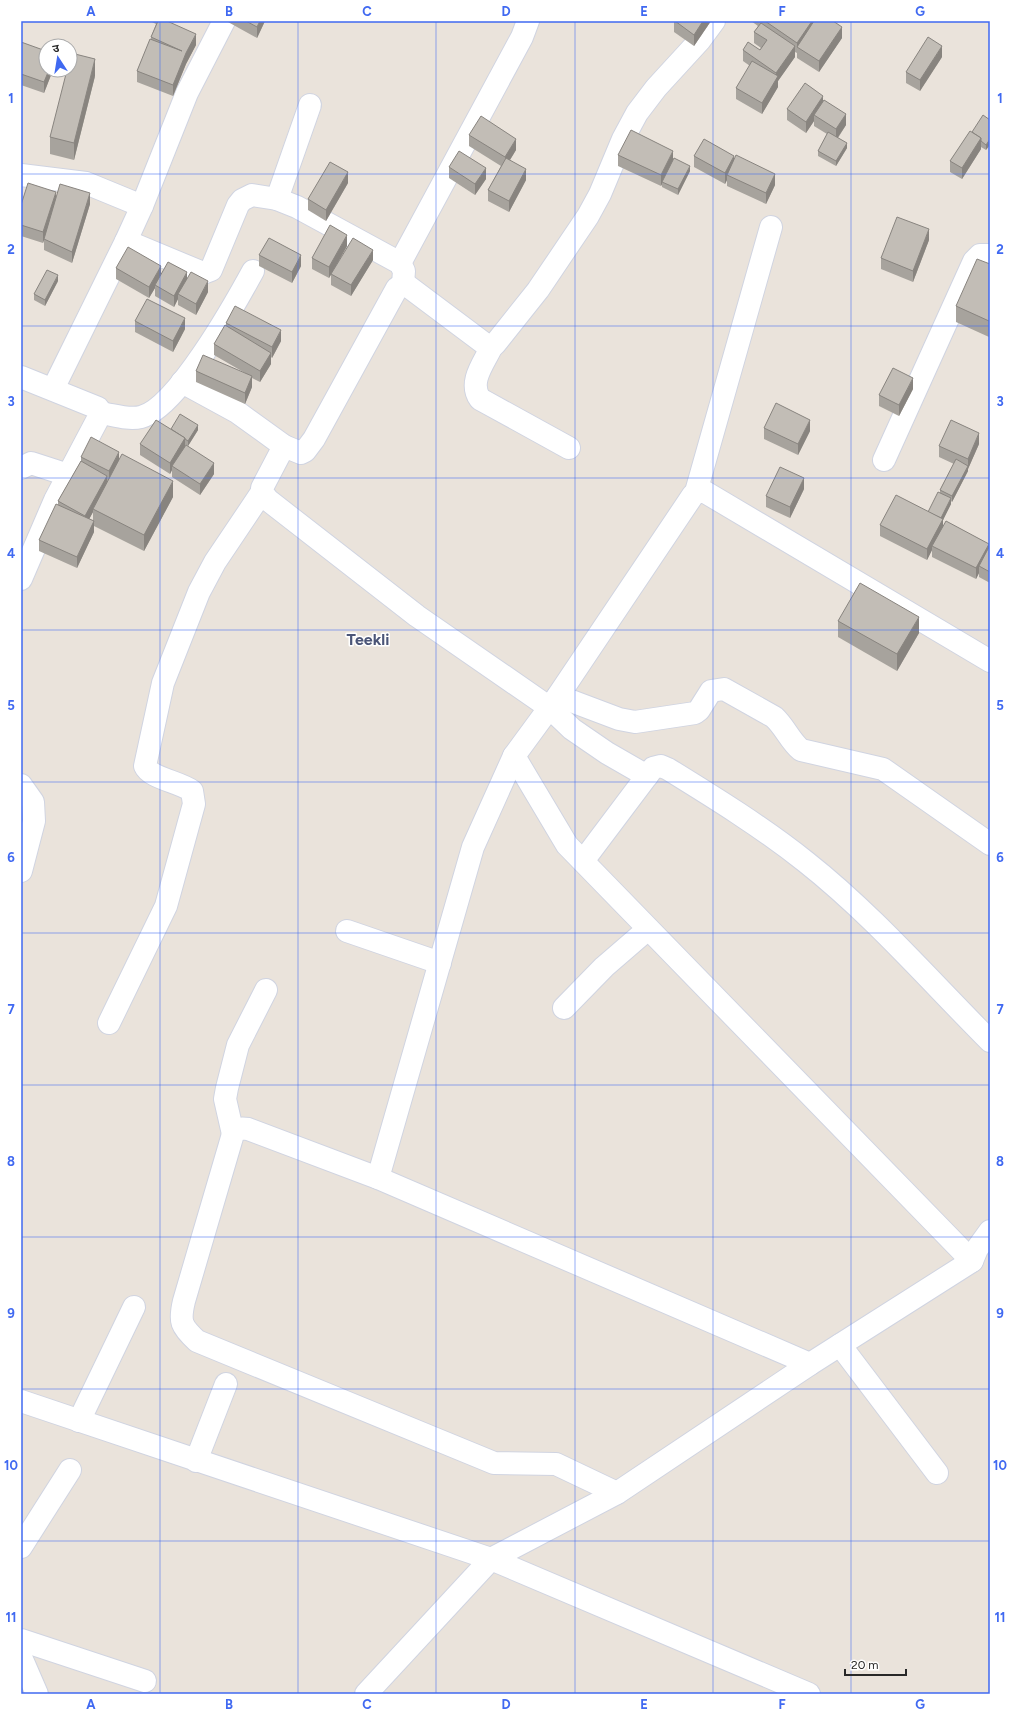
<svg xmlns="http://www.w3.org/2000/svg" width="1011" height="1715" font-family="Figtree,'Noto Sans Devanagari',sans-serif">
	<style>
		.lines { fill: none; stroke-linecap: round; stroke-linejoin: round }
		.minor-casing { stroke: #d0d4e1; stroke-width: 24 }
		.minor { stroke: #fff; stroke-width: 22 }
		.wall { fill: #a7a39d; fill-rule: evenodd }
		.shaded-wall { fill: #88847f }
		.building { fill: #c2bdb6; stroke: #88847f }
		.grid { fill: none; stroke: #4069f1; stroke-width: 1; stroke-opacity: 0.55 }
		.labels { text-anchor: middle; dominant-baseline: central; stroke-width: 3; stroke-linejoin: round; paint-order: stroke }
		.quarter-label { font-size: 16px; font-weight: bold; fill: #4b5577; stroke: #fff }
		.neatline { fill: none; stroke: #4069f1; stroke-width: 1.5 }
		.grid-label { font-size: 13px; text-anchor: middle; font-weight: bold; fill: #4069f1 }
	</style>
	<rect width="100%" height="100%" fill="#eae3db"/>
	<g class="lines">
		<g class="minor-casing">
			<g id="minor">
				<polyline points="21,175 86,183 142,206"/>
				<polyline points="277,199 310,105"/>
				<polyline points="126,241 203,273 211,270 238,205 242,200 252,195 277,199 297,207 400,263 404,271 403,284"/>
				<polyline points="400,263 522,37 528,21"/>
				<path d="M492,346C484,363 468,382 480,399L569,448"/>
				<polyline points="21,377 98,408 101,413 55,500 21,579"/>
				<polyline points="182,382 237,412 284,446 301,453 305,451 314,439 397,288 405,284 485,344 492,346 495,344 538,290 588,216 600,194 623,139 637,113 656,88 700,40 714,21"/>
				<polyline points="53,389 126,241 142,206 187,93 224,21"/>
				<path d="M101,413C114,415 128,420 141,417C177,408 235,304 253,271"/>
				<polyline points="284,446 262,488 262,492 268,500 417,616 550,708 572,729 607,753 647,776"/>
				<polyline points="884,460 974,261 980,255 990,255"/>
				<polyline points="21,468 31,463 68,475"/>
				<polyline points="696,492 771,227"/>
				<path d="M558,696L619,719L635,722L695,713L699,710L711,691L724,689L774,717C785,727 790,741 801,750L883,769L990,844"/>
				<polyline points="514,756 567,845 972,1261"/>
				<polyline points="21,785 33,802 34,821 21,871"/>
				<path d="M583,861L653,768L661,766L668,769C715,798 762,827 806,862C872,914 930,981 990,1041"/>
				<polyline points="347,931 440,963"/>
				<polyline points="564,1008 604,967 648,929"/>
				<path d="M109,1023L166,906L194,804L192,791C180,782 150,778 145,766L163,683L199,592L215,562L262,492"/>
				<polyline points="233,1134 225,1099 227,1088 238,1045 266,990"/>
				<polyline points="378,1178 473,847 514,756 558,696 693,495 700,491 705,492 990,661"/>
				<polyline points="840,1345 937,1473"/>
				<polyline points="21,1401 491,1559 809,1694"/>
				<polyline points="79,1421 134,1307"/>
				<polyline points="196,1461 226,1384"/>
				<path d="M617,1493L556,1464L494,1463L197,1341C181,1326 179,1322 184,1301L233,1134C237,1128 241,1128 248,1129L378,1178L810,1364"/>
				<polyline points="21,1547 70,1470"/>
				<polyline points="21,1640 145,1681"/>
				<polyline points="21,1657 37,1694"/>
				<polyline points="366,1694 491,1559 617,1493 810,1364 972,1261 977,1249 990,1231"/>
			</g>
		</g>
		<use href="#minor" class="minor"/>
	</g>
	<g class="wall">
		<polygon points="150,21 167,21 196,45 186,64 173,96 137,82 137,71 151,39 151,37 156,24"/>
		<polygon points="228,21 265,21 257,38 228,22"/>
		<polygon points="674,21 711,21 694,46 674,32"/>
		<polygon points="751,21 833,21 842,38 819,72 797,58 797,53 795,52 795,57 778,81 778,87 762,114 736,99 736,88 750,66 743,61 743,50 760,50 761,48 754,43 754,32 758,26"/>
		<polygon points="21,42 46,70 53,70 44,93 21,85"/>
		<polygon points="942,57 920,91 906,83 906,72"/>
		<polygon points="95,76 74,160 50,154 50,137"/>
		<polygon points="823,100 846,125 838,138 847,148 836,166 818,156 818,151 827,134 814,126 814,121 806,133 787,120 787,109"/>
		<polygon points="990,120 986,150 981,147 981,149 962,179 950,172 950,161 972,132"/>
		<polygon points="469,135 516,150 510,160 526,180 509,212 488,201 488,190 501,166 469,146"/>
		<polygon points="618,155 673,160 690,171 678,195 662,187 662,184 661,186 618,166"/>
		<polygon points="694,156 734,160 775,185 766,204 727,186 727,180 725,184 694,167"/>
		<polygon points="449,167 486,179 475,195 449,178"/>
		<polygon points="348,183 326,221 308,210 308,199"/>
		<polygon points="56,197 90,204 72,263 44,250 44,240 43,243 21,236 21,205"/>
		<polygon points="929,240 913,282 881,269 881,258"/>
		<polygon points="347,246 339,261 373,260 351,296 331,285 331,275 329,278 312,269 312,258"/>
		<polygon points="259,255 301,266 292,283 259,266"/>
		<polygon points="990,264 990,335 989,337 956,322 956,306"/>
		<polygon points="116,268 161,275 187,278 208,292 196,315 178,305 178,299 174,307 155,296 155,288 149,298 116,279"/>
		<polygon points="58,281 45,306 34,300 34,294"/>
		<polygon points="135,321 185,329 173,352 135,332"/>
		<polygon points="226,323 281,341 272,358 271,357 271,364 260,382 252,378 252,387 245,404 196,382 196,371 245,373 214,355 214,344 226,326"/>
		<polygon points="913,389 899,416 879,406 879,395"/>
		<polygon points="764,428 810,431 798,455 764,439"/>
		<polygon points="171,429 198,430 188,446 185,445 185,446 214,474 200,495 172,477 172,470 170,474 140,455 140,444"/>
		<polygon points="990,437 990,450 989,450 989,439"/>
		<polygon points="979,444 968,469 968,471 952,502 951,501 951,504 943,520 943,526 990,547 990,583 979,577 979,573 976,579 932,557 932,550 927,560 880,536 880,525 928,512 940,493 940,490 954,464 939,457 939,446"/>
		<path d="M81,457L119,461L173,497L144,551L94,526V532L77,568L39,551V540L58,505V501L81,461ZM93,512V521L89,519Z"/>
		<polygon points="804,489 790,518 766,507 766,496"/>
		<polygon points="838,621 919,633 897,671 838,637"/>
	</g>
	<g class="shaded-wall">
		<polygon points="260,21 265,21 257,38 257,27"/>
		<polygon points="703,21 711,21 694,46 694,35"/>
		<polygon points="812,21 817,21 797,47 797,43"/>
		<polygon points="842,27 842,38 819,72 819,61"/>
		<polygon points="196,34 196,45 186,64 173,96 173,85 186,53"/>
		<polygon points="795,46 795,57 778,81 778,87 762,114 762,103 776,79 776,73"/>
		<polygon points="942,46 942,57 920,91 920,80"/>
		<polygon points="95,59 95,76 74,160 74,143"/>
		<polygon points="49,70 53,70 44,93 44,82"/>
		<polygon points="823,96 823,107 814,115 814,121 806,133 806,122"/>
		<polygon points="846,114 846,125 836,140 836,129"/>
		<polygon points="981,138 981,149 962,179 962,168"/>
		<polygon points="516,139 516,150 505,168 505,157"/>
		<polygon points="990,139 990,145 986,150 986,145"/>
		<polygon points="847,143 847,148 836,166 836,161"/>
		<polygon points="673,151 673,162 662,182 662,184 661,186 661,175"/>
		<polygon points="734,156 734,167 727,175 727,180 725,184 725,173"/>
		<polygon points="690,166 690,171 678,195 678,189"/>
		<polygon points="486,168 486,179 475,195 475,184"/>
		<polygon points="526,169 526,180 509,212 509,201"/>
		<polygon points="348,172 348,183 326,221 326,210"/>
		<polygon points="775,174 775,185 766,204 766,193"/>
		<polygon points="56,192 56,203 43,243 43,232"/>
		<polygon points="90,193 90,204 72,263 72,252"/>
		<polygon points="929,229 929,240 913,282 913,271"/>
		<polygon points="347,235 347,246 329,278 329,267"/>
		<polygon points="373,250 373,260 351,296 351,285"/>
		<polygon points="301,255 301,266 292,283 292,272"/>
		<polygon points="161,266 161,277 155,285 155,288 149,298 149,287"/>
		<polygon points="187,272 187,283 178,294 178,299 174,307 174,296"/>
		<polygon points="58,275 58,281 45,306 45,300"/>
		<polygon points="208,281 208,292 196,315 196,304"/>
		<polygon points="185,318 185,329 173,352 173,341"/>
		<polygon points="990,319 990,335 989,337 989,321"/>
		<polygon points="281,330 281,341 272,358 272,347"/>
		<polygon points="271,353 271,364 260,382 260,371"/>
		<polygon points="252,376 252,387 245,404 245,393"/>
		<polygon points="913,378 913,389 899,416 899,405"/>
		<polygon points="810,420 810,431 798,455 798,444"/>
		<polygon points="198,425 198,430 188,446 188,441"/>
		<polygon points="979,433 979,444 968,469 968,471 952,502 952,496 968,466 968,459"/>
		<polygon points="185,438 185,449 172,466 172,470 170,474 170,463"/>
		<polygon points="119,452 119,463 109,482 109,471"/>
		<polygon points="214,463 214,474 200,495 200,484"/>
		<polygon points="107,476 107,487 93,509 93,512 85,527 85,516"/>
		<polygon points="804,478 804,489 790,518 790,507"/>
		<polygon points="173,481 173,497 144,551 144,535"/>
		<polygon points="951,498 951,504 943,520 943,530 932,546 932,550 927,560 927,549 939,521"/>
		<polygon points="94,521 94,532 77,568 77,557"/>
		<polygon points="989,544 989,555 979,566 979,573 976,579 976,568"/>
		<polygon points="919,617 919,633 897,671 897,654"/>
	</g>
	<g class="building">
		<polygon points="158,21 167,21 196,34 186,53 173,85 137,71 150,39 182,51 151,37"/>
		<polygon points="246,21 260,21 257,27"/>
		<polygon points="675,21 703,21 694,35"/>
		<polygon points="765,21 812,21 797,43"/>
		<polygon points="814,21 833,21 842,27 819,61 797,47"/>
		<polygon points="761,23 795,46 776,73 743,50 748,42 760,50 767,40 754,32"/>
		<polygon points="928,37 942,46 920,80 906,72"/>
		<polygon points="21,42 46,51 46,70 49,70 44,82 21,74"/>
		<polygon points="71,53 95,59 74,143 50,137 67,70 70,70 70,57"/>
		<polygon points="752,61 778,76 762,103 736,88"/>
		<polygon points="805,83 823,96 806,122 787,109"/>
		<polygon points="824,100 846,114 836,129 814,115"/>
		<polygon points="983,115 990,120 990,139 986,145 981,141 981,138 972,132"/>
		<polygon points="481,116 516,139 505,157 469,135"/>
		<polygon points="631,130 673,151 661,175 618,155"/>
		<polygon points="970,131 981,138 962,168 950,161"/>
		<polygon points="828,132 847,143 836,161 818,151"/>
		<polygon points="704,139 734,156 725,173 694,156"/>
		<polygon points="459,151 486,168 475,184 449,167"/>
		<polygon points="736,155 775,174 766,193 727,175"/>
		<polygon points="506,158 526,169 509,201 488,190"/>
		<polygon points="674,158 690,166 678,189 662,182"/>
		<polygon points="330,162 348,172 326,210 308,199"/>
		<polygon points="28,183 56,192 43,232 21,225 21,205"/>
		<polygon points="60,184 90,193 72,252 44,239"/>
		<polygon points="897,217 929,229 913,271 881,258"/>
		<polygon points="330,225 347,235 329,267 312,258"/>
		<polygon points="269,238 301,255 292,272 259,255"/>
		<polygon points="353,238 373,250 351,285 331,274"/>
		<polygon points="128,247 161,266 149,287 116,268"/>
		<polygon points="977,259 990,264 990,319 989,321 956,306"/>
		<polygon points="168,262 187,272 174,296 155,285"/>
		<polygon points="47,270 58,275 45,300 34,294"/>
		<polygon points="191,272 208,281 196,304 178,294"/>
		<polygon points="147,299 185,318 173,341 135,321"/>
		<polygon points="235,306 281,330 272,347 226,323"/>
		<polygon points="225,325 271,353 260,371 214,344"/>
		<polygon points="203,355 252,376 245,393 196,371"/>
		<polygon points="893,368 913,378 899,405 879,395"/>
		<polygon points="776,403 810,420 798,444 764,428"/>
		<polygon points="180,414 198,425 188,441 185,439 185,438 171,429"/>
		<polygon points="156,420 185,438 170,463 140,444"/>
		<polygon points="951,420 979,433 968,459 939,446"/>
		<polygon points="91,437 119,452 109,471 81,457"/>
		<polygon points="186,445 214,463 200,484 172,466"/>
		<polygon points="122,454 173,481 144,535 93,509"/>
		<polygon points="956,459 968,466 952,496 940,490"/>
		<polygon points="81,461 107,476 85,516 58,501"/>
		<polygon points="780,467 804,478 790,507 766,496"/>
		<polygon points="938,492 951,498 941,518 928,512"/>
		<polygon points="896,495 943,519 927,549 880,525"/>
		<polygon points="56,504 94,521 77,557 39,540"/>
		<polygon points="946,521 989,544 976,568 932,546"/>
		<polygon points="989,547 990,547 990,572 979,566"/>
		<polygon points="860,583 919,617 897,654 838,621"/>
	</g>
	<path class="grid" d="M160,21V1694M298,21V1694M436,21V1694M575,21V1694M713,21V1694M851,21V1694M21,174H990M21,326H990M21,478H990M21,630H990M21,782H990M21,933H990M21,1085H990M21,1237H990M21,1389H990M21,1541H990"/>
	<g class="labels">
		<g class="quarter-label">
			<text x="368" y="639">Teekli</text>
		</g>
	</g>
	<rect width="1011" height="1715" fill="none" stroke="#ffffff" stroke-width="44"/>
	<g transform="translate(58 58) rotate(348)"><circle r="19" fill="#ffffff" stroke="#a9a9a9"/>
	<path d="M0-3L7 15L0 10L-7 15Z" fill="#4069f1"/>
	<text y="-6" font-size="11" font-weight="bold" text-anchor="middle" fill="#282828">उ</text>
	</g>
	<path d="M845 1669v6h61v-6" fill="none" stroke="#282828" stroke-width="2"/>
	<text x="851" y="1669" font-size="12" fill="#282828" stroke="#ffffff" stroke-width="3" paint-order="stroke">20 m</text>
	<rect x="22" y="22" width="967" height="1671" class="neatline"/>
	<g class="grid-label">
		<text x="91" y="16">A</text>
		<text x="229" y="16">B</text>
		<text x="367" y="16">C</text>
		<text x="506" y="16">D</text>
		<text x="644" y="16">E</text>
		<text x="782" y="16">F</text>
		<text x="920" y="16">G</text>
		<text x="11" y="103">1</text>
		<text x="1000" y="103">1</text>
		<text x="11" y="254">2</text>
		<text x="1000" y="254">2</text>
		<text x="11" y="406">3</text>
		<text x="1000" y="406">3</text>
		<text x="11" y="558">4</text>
		<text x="1000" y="558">4</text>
		<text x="11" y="710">5</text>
		<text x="1000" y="710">5</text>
		<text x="11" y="862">6</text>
		<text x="1000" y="862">6</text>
		<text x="11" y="1014">7</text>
		<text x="1000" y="1014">7</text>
		<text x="11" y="1166">8</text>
		<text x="1000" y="1166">8</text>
		<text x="11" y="1318">9</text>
		<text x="1000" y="1318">9</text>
		<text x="11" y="1470">10</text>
		<text x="1000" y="1470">10</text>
		<text x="11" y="1622">11</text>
		<text x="1000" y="1622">11</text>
		<text x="91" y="1709">A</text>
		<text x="229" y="1709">B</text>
		<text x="367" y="1709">C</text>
		<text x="506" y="1709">D</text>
		<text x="644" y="1709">E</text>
		<text x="782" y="1709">F</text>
		<text x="920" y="1709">G</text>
	</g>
</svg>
